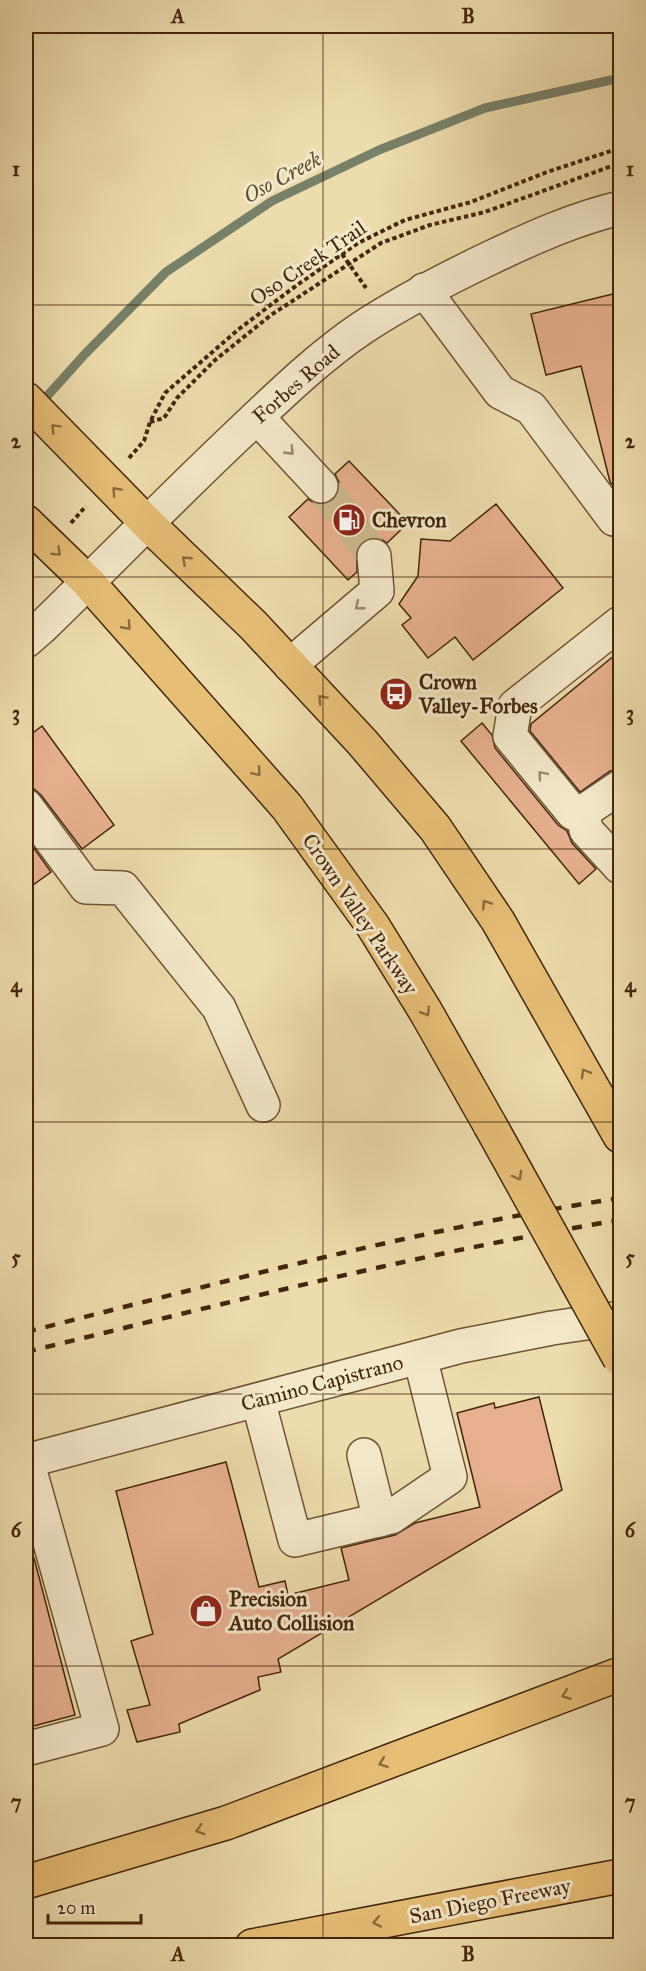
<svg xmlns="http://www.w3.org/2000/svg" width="646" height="1971" font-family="'IM FELL Great Primer',serif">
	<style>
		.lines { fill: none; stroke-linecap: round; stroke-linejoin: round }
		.stream { stroke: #778068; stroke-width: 9 }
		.building { fill: #e8b090; stroke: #42260b; stroke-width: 1.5 }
		.minor-tunnel { stroke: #cbb88d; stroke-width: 33; stroke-dasharray: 33 16; stroke-linecap: butt }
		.minor-casing { stroke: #6d5434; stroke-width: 36 }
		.major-casing { stroke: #42260b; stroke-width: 36 }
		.highway-casing { stroke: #42260b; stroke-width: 36 }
		.path { stroke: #42260b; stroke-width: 4; stroke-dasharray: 4.5 3; stroke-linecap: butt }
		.minor { stroke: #f3e8ca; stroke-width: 33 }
		.major { stroke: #e6be76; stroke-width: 33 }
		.highway { stroke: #e6be76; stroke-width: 33 }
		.rail { stroke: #42260b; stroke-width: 4.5; stroke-dasharray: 10 10; stroke-linecap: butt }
		.major-bridge-casing { stroke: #42260b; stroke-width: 36; stroke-linecap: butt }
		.major-bridge { stroke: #e6be76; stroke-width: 33 }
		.oneway { stroke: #8c6a3b }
		.oneway2 { stroke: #9a876a }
		.grid { fill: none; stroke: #42260b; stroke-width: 1.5; stroke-opacity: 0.55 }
		.labels { text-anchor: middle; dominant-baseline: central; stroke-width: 6; stroke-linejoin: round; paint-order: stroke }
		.street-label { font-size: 21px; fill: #42260b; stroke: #f3e8ca }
		.poi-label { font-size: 21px; font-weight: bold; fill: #42260b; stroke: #f3e8ca; text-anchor: start }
		.water-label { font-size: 22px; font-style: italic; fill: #584c32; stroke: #f3e8ca }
		.neatline { fill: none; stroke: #42260b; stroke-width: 2 }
		.grid-label { font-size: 20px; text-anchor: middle; font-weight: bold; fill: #42260b }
	</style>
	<rect width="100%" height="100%" fill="#eddcad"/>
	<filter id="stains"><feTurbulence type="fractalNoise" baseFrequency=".00333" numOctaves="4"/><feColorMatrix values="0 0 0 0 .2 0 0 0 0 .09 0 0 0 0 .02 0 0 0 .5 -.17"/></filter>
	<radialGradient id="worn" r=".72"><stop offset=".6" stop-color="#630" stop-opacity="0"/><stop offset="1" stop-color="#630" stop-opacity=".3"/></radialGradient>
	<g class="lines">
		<polyline class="stream" points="40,404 85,354 166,272 272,201 379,150 485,108 620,78"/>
	</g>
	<g class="building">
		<polygon points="621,292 621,487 614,487 610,482 581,366 546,375 531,314"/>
		<polygon points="349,461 408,523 387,543 381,539 373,537 363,541 357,549 357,572 348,580 289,517 308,499 316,504 325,504 334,499 339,491 339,482 335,474"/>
		<polygon points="496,504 563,588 473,660 455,637 428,658 402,625 411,618 399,604 418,576 421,539 450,541"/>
		<polygon points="621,650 621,769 610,771 580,792 530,731 531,724"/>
		<polygon points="482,723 492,735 495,748 558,825 567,831 572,843 596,869 579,884 461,741"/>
		<polygon points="42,726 114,825 82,849 41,795 34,789 26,788 26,738"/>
		<polygon points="26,837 51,872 26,890"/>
		<polygon points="539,1397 562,1490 278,1659 281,1672 258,1677 260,1690 179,1724 180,1732 137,1742 127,1710 150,1705 131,1641 153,1634 116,1491 226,1462 259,1587 285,1581 288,1595 349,1580 341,1548 395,1535 415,1523 480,1507 457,1413 494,1403 495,1408"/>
		<polygon points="34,1558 75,1715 26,1728 26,1559"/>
	</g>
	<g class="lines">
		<polyline class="minor-tunnel" points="321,486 374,556"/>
		<g class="minor-casing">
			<g id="minor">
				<polyline points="424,290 500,392 531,408 614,519 620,517"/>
				<polyline points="257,417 321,486"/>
				<polyline points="620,623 515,706 510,736 573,813 583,812 620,787"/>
				<path d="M26,641L41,628C108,563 174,495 242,431C280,395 319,357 362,328C403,301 446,279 490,258C532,238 574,219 620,208"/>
				<polyline points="290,665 377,591 374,556"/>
				<polyline points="26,806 86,887 123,888 219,1008 263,1105"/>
				<polyline points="583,812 586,830 620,867"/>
				<polyline points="258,1400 295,1540 391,1517 450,1477 420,1357"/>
				<polyline points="364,1455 380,1520"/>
				<polyline points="26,1461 461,1346 552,1328 620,1318"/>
				<polyline points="26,1749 102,1729 27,1460"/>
			</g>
		</g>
		<g class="major-casing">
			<g id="major">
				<polyline points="26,399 148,524 253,625 362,742 435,828 498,921 620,1136"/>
				<polyline points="26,522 88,582 287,807 373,926 426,1012 490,1125"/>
			</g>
		</g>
		<g class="highway-casing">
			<g id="highway">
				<polyline points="26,1882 226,1823 620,1674"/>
				<polyline points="252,1946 620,1876"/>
			</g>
		</g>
		<g class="path">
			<polyline points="342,254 366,288"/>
			<polyline points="150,422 164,418 177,398 214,361 271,315 381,243 430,225 485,212 620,163"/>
			<polyline points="129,458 144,441 150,422 165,393 239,329 297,285 358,243 405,220 471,202 547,172 620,148"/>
			<polyline points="71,523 86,506"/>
		</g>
		<use href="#minor" class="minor"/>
		<use href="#major" class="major"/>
		<use href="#highway" class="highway"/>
		<g class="rail">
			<path d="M26,1332C223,1282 419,1229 620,1198"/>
			<path d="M26,1352C223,1304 420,1253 620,1220"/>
		</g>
		<g class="major-bridge-casing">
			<polyline id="major-bridge" points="490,1125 620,1359"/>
		</g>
		<use href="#major-bridge" class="major-bridge"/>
	</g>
	<defs><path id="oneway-chevron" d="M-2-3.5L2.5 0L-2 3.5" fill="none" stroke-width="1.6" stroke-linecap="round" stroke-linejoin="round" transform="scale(1.5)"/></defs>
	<g class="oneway">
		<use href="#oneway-chevron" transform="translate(55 428) rotate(-135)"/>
		<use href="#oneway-chevron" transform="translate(116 491) rotate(-133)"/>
		<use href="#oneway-chevron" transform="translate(57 552) rotate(44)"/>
		<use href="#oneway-chevron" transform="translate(186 560) rotate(-137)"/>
		<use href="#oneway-chevron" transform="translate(127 626) rotate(48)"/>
		<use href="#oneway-chevron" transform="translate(322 699) rotate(-133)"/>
		<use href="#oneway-chevron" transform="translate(257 772) rotate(49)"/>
		<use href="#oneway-chevron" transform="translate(486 904) rotate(-124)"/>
		<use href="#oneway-chevron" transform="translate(426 1012) rotate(59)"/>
		<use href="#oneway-chevron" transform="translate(585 1073) rotate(-120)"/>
		<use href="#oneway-chevron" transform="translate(518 1176) rotate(61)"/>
		<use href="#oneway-chevron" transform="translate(566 1695) rotate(159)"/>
		<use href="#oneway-chevron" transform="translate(383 1763) rotate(159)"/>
		<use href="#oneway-chevron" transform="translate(200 1830) rotate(163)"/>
		<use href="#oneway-chevron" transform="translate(377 1922) rotate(169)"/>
	</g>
	<g class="oneway2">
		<use href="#oneway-chevron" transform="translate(290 451) rotate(46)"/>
		<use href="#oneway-chevron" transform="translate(359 606) rotate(141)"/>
		<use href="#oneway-chevron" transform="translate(542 775) rotate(-130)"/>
	</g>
	<path class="grid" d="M323,26V1946M26,305H620M26,577H620M26,849H620M26,1122H620M26,1394H620M26,1666H620"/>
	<defs>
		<g id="fuel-disc" transform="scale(1.725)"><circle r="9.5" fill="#8f2418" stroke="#f3e8ca"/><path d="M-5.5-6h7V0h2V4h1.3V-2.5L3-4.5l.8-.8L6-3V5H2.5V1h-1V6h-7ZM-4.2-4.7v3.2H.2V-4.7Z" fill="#fff"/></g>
		<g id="bus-disc" transform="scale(1.725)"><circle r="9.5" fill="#8f2418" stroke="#f3e8ca"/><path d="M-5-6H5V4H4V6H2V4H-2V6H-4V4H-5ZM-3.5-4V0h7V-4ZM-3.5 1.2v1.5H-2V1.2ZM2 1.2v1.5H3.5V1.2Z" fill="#fff"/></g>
		<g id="shop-disc" transform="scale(1.725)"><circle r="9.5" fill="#8f2418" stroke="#f3e8ca"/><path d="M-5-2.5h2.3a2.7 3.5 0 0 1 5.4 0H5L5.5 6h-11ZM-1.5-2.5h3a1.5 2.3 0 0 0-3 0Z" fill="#fff"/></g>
	</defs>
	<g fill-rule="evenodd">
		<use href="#fuel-disc" x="349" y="520"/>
		<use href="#bus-disc" x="396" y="694"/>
		<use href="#shop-disc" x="206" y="1611"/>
	</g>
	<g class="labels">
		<g class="street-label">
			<text transform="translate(308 263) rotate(-34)">Oso Creek Trail</text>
			<text transform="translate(296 384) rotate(-41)">Forbes Road</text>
			<text transform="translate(360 914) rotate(56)">Crown Valley Parkway</text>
			<text transform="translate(322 1383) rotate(-15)">Camino Capistrano</text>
			<text transform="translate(490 1901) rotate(-11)">San Diego Freeway</text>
		</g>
		<g class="poi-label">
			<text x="372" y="520">Chevron</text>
			<text x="419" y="682">Crown<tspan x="419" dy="24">Valley-Forbes</tspan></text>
			<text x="229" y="1599">Precision<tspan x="229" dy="24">Auto Collision</tspan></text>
		</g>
		<g class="water-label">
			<text transform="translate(282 177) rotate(-28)">Oso Creek</text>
		</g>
	</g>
	<rect width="646" height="1971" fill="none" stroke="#eddcad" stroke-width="66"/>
	<path d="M48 1914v9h93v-9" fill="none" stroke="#42260b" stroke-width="3"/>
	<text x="57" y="1914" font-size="18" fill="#42260b" stroke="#f3e8ca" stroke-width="4.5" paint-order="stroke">20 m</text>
	<rect x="33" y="33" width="580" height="1905" class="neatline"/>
	<g class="grid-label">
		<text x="178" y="23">A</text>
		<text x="468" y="23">B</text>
		<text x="16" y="176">1</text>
		<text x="630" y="176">1</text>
		<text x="16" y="448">2</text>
		<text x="630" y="448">2</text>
		<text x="16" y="720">3</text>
		<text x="630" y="720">3</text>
		<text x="16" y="992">4</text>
		<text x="630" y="992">4</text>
		<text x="16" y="1264">5</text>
		<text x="630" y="1264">5</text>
		<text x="16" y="1537">6</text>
		<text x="630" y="1537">6</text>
		<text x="16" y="1809">7</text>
		<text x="630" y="1809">7</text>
		<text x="178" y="1961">A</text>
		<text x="468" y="1961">B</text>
	</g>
	<rect width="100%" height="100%" filter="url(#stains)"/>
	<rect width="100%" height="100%" fill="url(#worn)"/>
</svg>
